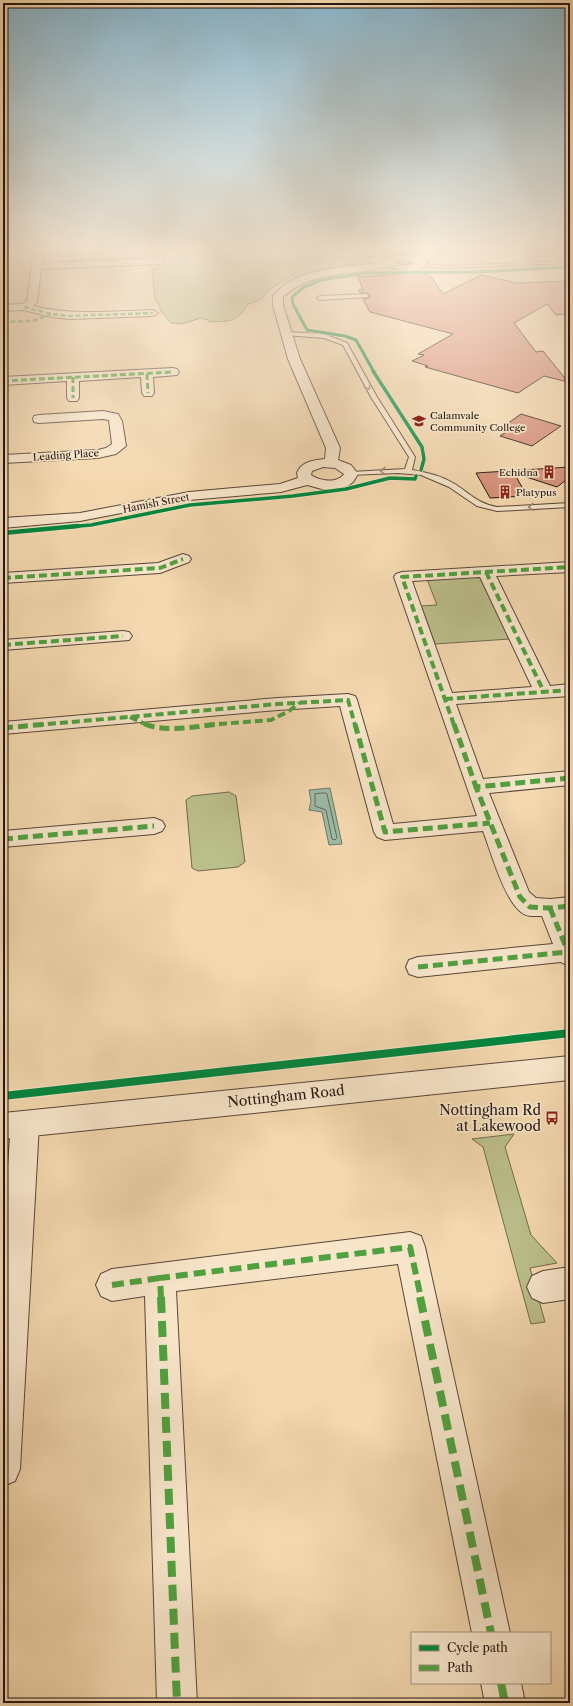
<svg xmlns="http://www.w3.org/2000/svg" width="573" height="1706" font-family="'Libre Caslon Text',serif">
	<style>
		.green { fill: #bbbf8b; stroke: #706a4e }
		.water { fill: #9dbba6; stroke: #6d796a }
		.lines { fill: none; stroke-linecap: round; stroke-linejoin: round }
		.shore { stroke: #60685c; stroke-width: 1 }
		.building { fill: #d7917b; stroke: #241611 }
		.service-casing { stroke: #584638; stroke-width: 2 }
		.minor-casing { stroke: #584638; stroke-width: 2 }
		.tertiary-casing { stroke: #584638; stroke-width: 2 }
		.service { fill: #f8e6cb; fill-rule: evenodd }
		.minor { fill: #f8e6cb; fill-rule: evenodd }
		.tertiary { fill: #f8e6cb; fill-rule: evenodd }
		.quiet-far5 { stroke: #50a13f; stroke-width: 2.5; stroke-dasharray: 5 2.5; stroke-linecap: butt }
		.quiet-far4 { stroke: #50a13f; stroke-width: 3; stroke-dasharray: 6 3; stroke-linecap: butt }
		.quiet-far3 { stroke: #50a13f; stroke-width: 4; stroke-dasharray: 8 4; stroke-linecap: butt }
		.quiet-far2 { stroke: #50a13f; stroke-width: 5; stroke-dasharray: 10 5; stroke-linecap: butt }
		.quiet-far1 { stroke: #50a13f; stroke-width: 6; stroke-dasharray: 12 6; stroke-linecap: butt }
		.quiet { stroke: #50a13f; stroke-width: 8; stroke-dasharray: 16 8; stroke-linecap: butt }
		.cycleway-far3-casing { stroke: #f8e6cb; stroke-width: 4 }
		.cycleway-far2-casing { stroke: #f8e6cb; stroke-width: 5 }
		.cycleway-far1-casing { stroke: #f8e6cb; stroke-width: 6 }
		.cycleway-casing { stroke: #f8e6cb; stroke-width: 10 }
		.cycleway-far3 { stroke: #00873e; stroke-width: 3 }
		.cycleway-far2 { stroke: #00873e; stroke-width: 3.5 }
		.cycleway-far1 { stroke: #00873e; stroke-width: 4.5 }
		.cycleway { stroke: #00873e; stroke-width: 8 }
		.oneway { stroke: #987 }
		.labels { text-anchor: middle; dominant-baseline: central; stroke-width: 3.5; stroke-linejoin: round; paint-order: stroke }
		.far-poi-label { font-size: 10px; fill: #241611; stroke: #f8e6cb; text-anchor: start }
		.far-street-label { font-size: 10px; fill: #241611; stroke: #f8e6cb }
		.near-street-label { font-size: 14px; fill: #241611; stroke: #f8e6cb }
		.near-poi-label { font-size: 14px; fill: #241611; stroke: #f8e6cb; text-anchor: end }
	</style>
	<rect width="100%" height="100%" fill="#f4d8af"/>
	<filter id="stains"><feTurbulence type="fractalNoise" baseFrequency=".005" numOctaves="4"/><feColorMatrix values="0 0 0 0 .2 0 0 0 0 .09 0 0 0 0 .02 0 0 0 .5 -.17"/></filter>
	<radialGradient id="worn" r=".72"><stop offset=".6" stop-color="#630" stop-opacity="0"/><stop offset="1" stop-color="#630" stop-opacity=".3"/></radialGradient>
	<g class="green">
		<path d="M187,249H223L226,262L373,257L369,262L320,269L291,276L270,289L260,300L248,304C236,323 231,321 209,322L208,320L201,318L181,324L171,323L160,310V307L155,299L152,270L159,266L185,262L177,256L179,253L189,250Z"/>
		<polygon points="479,575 510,639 435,644 421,606 437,605 427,579"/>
		<polygon points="229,792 236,796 245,862 238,867 198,871 192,868 186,800 192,796"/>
		<polygon points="514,1134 505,1147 531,1235 557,1263 530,1268 545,1322 531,1324 483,1147 472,1139"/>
	</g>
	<polygon class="water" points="330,788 342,844 329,845 322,812 309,810 311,801 309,790"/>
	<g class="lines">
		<polygon class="shore" points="325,793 327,794 337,838 335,840 332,839 326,810 315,806 315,794"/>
	</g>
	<g class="building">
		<polygon points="421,273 422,274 429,274 443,294 481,275 517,283 570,281 570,314 556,315 547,304 514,323 536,352 543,351 568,382 544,376 518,393 425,367 428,366 412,361 424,355 418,354 453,334 370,312 363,299 369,298 370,295 367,293 360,293 359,290 363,290 358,277"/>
		<polygon points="521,414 561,426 532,446 500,436 508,431 500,429"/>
		<polygon points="570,467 570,477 557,487 514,473 527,496 490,498 476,473"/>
	</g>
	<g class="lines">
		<g class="service-casing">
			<g id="service">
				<polygon points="570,261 570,263 444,268 419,265 421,264 444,266"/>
				<polygon points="366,294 368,295 368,297 320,300 317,298 320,296"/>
				<path d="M287,332L324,334L347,343L377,397L415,457L412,470C426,472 441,476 453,483C470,493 476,503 497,507L570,503V507L497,511L477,506L449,487L421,475L398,473L349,475V473L351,472L405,469L409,457L371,397L343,345L324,338L285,335L284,334Z"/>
			</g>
		</g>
		<g class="minor-casing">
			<g id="minor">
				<path d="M34,249H44L42,263L161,258L166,261L161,264L41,269L37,302L33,306C72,316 113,311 153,310L158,313L153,316L70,319L51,317L24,310L3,311V305L22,304L27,301Z"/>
				<path d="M434,249H445L435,257L425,261L427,263C415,278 400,268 387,267C380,267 370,270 363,271C334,275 305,276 283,297V305L300,359L340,448L338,460L351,465L358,474L353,482L348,486L337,489H322L307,485L281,492L189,500L80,521L3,528V518L80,513L189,492L280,484L298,478L297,473C301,462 313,460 325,459L326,448L288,359L273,305V296C295,266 350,268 384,262L386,259C403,250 416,262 434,249ZM397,261L415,263C408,266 401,266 394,263ZM323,467L335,468L344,474C337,484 320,481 311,475L312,471Z"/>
				<polygon points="173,368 177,369 179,372 177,375 153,377 154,393 152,396 144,396 142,393 141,377 79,381 79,398 77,401 69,401 67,398 67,381 3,385 3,377"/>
				<polygon points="103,411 118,414 122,421 126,446 116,454 98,458 3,463 3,455 98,450 106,448 112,444 109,420 103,419 39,423 34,422 33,419 34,416 39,415"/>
				<polygon points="183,554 189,556 191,559 189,562 160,573 3,583 3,573 158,563"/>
				<path d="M570,562V572L496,576L550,686L570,684V696L456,704L483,779L570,771V785L489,793L529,892L536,898L550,899L570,897V915H565L570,928V967L561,962L418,977L409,974L406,967L409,960L418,957L553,944L542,916C535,916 526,917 521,912C504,899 491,852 483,831L385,840L377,837L374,832L340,706L278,710L3,734V722L278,698L348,694L355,696L357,700L393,824L477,816L394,577L396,574L402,572ZM480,577L532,687L452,693L412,581Z"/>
				<polygon points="123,631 129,632 132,636 129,640 3,650 3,640"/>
				<polygon points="154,818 162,821 165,826 162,831 154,834 3,847 3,831"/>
				<polygon points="25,1111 35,1115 39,1124 20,1469 15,1481 3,1486 3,1234 11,1124 15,1115"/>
				<polygon points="410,1232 421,1236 425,1247 510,1633 472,1633 398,1264 176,1291 197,1703 157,1703 145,1296 112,1301 101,1296 96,1285 101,1274 112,1269 160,1263"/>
				<polygon points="570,1267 570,1299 543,1303 532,1298 527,1287 532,1276 543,1271"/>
				<polygon points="481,1683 521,1683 525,1703 485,1703"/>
			</g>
		</g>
		<g class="tertiary-casing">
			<polygon id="tertiary" points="570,1056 570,1080 3,1139 3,1113"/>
		</g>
		<use href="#service" class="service"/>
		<use href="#minor" class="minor"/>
		<use href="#tertiary" class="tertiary"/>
		<g class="quiet-far5">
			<polyline points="24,307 51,314 70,316 153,313"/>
			<polyline points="3,322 33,321 51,314"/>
		</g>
		<g class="quiet-far4">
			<polyline points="147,374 148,393"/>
			<polyline points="73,377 73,398"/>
			<polyline points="3,381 173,372"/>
		</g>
		<g class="quiet-far3">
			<polyline points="486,572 544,692"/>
			<polyline points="3,578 160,568 183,559"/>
			<polyline points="3,645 123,636"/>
			<polyline points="445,699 570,690"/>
			<polyline points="130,717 147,725"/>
			<polyline points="36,725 278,704 348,700 355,725"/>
			<polyline points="207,725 271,720 289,711 299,703"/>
			<polyline points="454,725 402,577 570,567"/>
		</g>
		<g class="quiet-far2">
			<path d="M145,724C164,733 199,726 220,724"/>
			<polyline points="355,724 385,832 490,823"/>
			<polyline points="454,724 476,787"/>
			<polyline points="3,728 48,724"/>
			<polyline points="570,778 476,787 520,897 530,907 550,908 570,906"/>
			<polyline points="3,839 154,826"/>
			<polyline points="550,908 570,957"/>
			<polyline points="418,967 568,952"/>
		</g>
		<g class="quiet-far1">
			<polyline points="112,1285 160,1278"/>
			<polyline points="161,1298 160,1278 410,1247 421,1298"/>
		</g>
		<g class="quiet">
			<polyline points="161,1297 177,1703"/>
			<polyline points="420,1297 491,1633"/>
			<polyline points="501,1683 505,1703"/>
		</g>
		<g class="cycleway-far3-casing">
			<polyline id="cycleway-far3" points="374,372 356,340 345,336 307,330 293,304 292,297 304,287 321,280 366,273 478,272 570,267"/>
		</g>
		<g class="cycleway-far2-casing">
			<g id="cycleway-far2">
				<polyline points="373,371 422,447 424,459 421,470"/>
				<polyline points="67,527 91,525 190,505 293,496 346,489 390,478 415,479 416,476"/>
			</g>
		</g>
		<g class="cycleway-far1-casing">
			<polyline id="cycleway-far1" points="3,533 78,526"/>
		</g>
		<g class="cycleway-casing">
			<polyline id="cycleway" points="3,1096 570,1033"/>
		</g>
		<use href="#cycleway-far3" class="cycleway-far3"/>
		<use href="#cycleway-far2" class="cycleway-far2"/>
		<use href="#cycleway-far1" class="cycleway-far1"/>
		<use href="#cycleway" class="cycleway"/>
	</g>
	<defs><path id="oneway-chevron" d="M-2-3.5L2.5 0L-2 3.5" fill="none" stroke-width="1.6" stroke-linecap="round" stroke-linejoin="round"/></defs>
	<g class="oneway">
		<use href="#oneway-chevron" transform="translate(368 387) rotate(60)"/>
		<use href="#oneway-chevron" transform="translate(383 471) rotate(176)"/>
		<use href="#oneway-chevron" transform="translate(531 507) rotate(177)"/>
	</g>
	<linearGradient id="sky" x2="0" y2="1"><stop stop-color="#8ab7ce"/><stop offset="0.51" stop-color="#faeddb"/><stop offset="1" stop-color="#faeddb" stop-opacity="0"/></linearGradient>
	<rect width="573" height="488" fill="url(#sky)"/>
	<defs>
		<g id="school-bare" transform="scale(1.08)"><path d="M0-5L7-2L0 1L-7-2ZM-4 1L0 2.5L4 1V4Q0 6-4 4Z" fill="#8f2418" stroke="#f8e6cb" stroke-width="2.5" paint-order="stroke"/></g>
		<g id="building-bare" transform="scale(1.08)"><path d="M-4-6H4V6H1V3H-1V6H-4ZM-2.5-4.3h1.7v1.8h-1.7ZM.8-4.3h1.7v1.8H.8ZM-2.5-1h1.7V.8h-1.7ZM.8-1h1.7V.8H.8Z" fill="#8f2418" stroke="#f8e6cb" stroke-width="2.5" paint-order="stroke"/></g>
		<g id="bus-bare" transform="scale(1.08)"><path d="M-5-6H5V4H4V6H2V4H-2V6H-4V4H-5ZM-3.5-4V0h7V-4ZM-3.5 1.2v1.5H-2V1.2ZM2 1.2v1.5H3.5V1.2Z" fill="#8f2418" stroke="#f8e6cb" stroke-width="2.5" paint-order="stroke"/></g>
	</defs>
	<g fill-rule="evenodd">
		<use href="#school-bare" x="419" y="421"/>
		<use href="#building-bare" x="549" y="472"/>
		<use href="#building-bare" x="505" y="492"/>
		<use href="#bus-bare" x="552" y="1118"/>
	</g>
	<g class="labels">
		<g class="far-poi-label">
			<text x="430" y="415">Calamvale<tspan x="430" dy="12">Community College</tspan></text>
			<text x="538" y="472" text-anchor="end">Echidna</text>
			<text x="516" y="492">Platypus</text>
		</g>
		<g class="far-street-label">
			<text transform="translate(66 455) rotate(-4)">Leading Place</text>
			<text transform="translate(156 503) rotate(-11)">Hamish Street</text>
		</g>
		<g class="near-street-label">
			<text transform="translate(286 1096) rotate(-6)">Nottingham Road</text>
		</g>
		<g class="near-poi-label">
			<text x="541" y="1110">Nottingham Rd<tspan x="541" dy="16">at Lakewood</tspan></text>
		</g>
	</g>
	<rect width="573" height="1706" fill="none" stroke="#f4d8af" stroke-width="16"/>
	<rect x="4" y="4" width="565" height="1698" fill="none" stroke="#241611" stroke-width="2"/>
	<rect x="8" y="8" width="557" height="1690" fill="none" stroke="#241611"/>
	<rect x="411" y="1632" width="140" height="52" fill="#f8e6cb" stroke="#a39381"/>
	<rect x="419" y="1645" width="20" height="6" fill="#00873e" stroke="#a39381"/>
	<text x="447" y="1652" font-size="12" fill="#241611">Cycle path</text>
	<rect x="419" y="1665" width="20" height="6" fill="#50a13f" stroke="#a39381"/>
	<text x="447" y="1672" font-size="12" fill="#241611">Path</text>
	<rect width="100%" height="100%" filter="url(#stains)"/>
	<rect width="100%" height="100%" fill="url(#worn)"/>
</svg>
